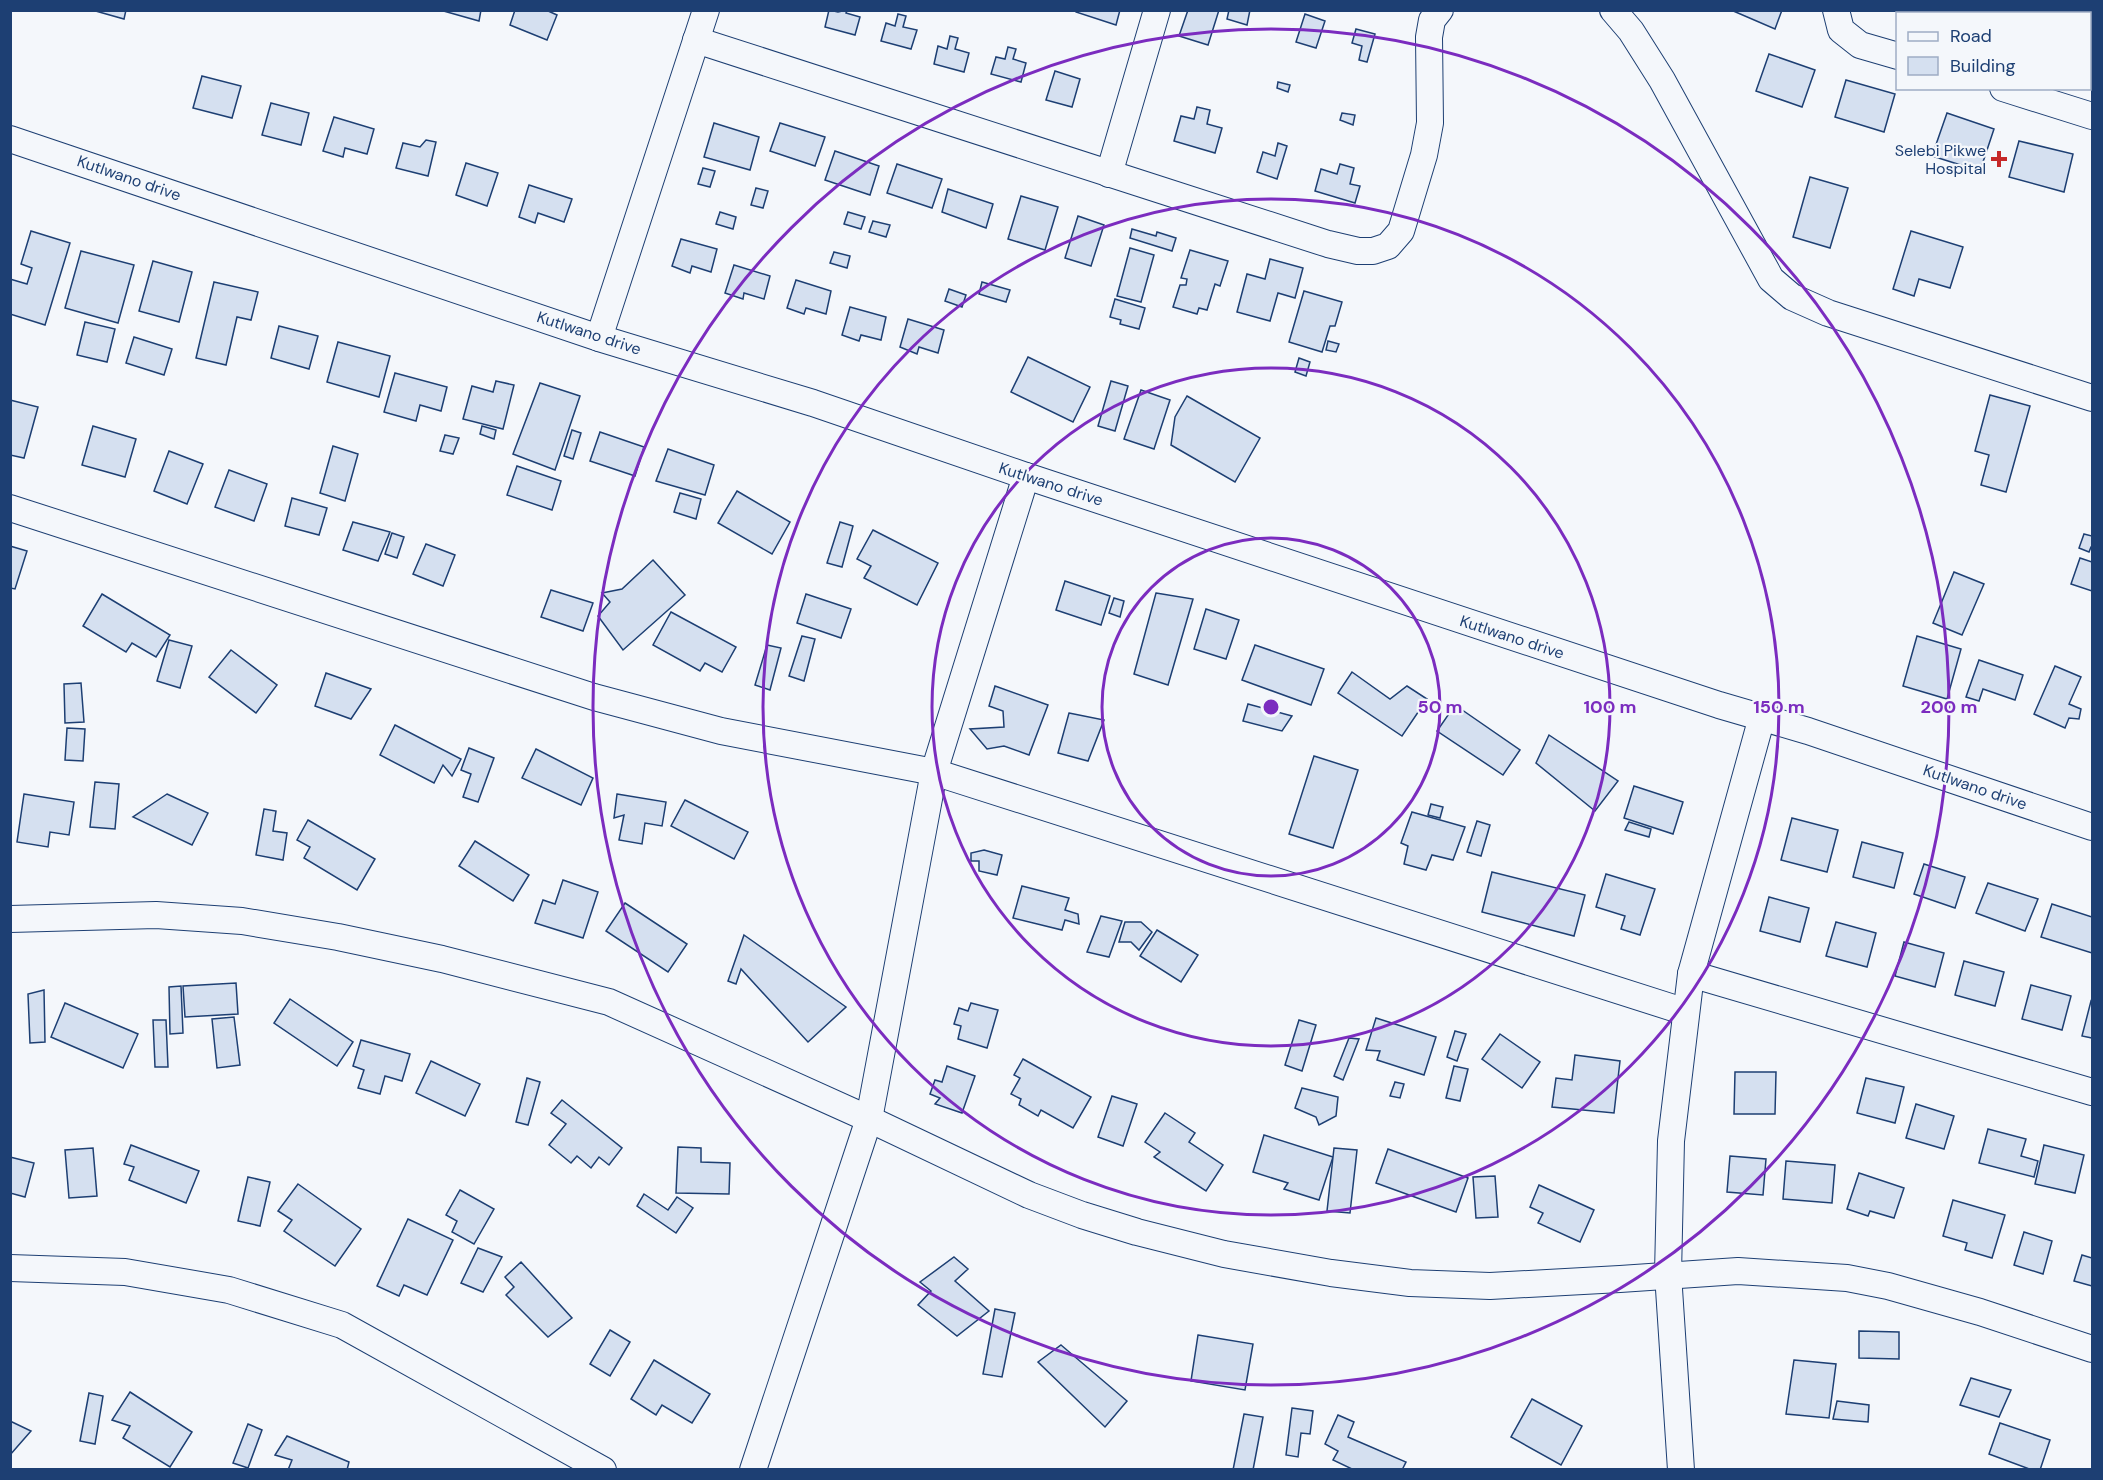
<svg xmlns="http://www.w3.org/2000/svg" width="2103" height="1480" font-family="'DM Sans',sans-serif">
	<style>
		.building { fill: #d5e0f0; stroke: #1d3f73; stroke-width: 1.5 }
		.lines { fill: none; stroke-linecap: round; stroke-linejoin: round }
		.minor-casing { stroke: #1d3f73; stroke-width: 28 }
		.minor { stroke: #f4f7fb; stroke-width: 26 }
		.ring { fill: none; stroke: #7b2cbf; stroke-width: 3 }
		.poi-dot { fill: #c62828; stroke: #f4f7fb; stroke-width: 2 }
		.labels { text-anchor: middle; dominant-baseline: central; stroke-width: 4.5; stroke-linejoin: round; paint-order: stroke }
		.poi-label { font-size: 16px; fill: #1d3f73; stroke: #f4f7fb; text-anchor: end }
		.street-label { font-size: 16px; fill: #1d3f73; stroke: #f4f7fb }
		.centre { fill: #7b2cbf; stroke: #f4f7fb; stroke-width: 3 }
		.ring-label { font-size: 18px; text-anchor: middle; font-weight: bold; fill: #7b2cbf; stroke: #f4f7fb; stroke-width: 4.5; stroke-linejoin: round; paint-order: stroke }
	</style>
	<rect width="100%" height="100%" fill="#f4f7fb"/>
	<g class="building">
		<polygon points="92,10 126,10 124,19"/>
		<polygon points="440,10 481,10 479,21"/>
		<polygon points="515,10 546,10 557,15 547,40 510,25"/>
		<polygon points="829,10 838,12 847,10 846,13 860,17 855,35 825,27"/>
		<polygon points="1076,10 1120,10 1116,25 1076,12"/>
		<polygon points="1188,10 1219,10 1208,45 1179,36"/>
		<polygon points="1229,10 1250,10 1247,25 1227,19"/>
		<polygon points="1731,10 1782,10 1775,29"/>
		<polygon points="1897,10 1934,10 1933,14 1910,14"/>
		<polygon points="1973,10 2020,10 2028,13 1972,14"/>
		<polygon points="898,14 906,16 903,27 917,30 911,49 881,41 886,23 895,26"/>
		<polygon points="1305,14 1325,21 1316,48 1296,42"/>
		<polygon points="1356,29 1375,34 1367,62 1359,60 1362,46 1352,43"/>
		<polygon points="2090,32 2092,33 2092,70 2090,69"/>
		<polygon points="950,36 958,38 955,49 969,53 964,72 934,64 938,46 947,49"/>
		<polygon points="1008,47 1016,49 1013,59 1026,63 1021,82 991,74 996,57 1005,59"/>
		<polygon points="1769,54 1815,70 1802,107 1756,91"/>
		<polygon points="1055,71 1080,79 1072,107 1046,100"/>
		<polygon points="202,76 241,86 232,118 193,108"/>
		<polygon points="1846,80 1895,94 1884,132 1835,117"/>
		<polygon points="1278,82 1290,85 1288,92 1277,88"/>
		<polygon points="271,103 309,113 301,145 262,135"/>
		<polygon points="1197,107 1210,110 1207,124 1222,128 1215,153 1174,141 1181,116 1194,119"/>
		<polygon points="1342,113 1355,115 1353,125 1340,120"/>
		<polygon points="1947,113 1994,129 1980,171 1932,156"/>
		<polygon points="334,117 374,129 367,154 345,148 343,157 323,151"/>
		<polygon points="714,123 759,137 750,170 704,157"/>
		<polygon points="780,123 825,137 815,166 770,151"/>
		<polygon points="426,140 436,142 428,176 396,168 403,143 420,147"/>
		<polygon points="2019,141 2073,154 2064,192 2009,177"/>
		<polygon points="1278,143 1287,146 1277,179 1257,172 1263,152 1275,156"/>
		<polygon points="835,151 879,166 870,195 825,180"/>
		<polygon points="466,163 498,173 487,206 456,195"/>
		<polygon points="897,164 942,179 932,208 887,193"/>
		<polygon points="1340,164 1354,168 1350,184 1360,186 1355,203 1315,191 1321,169 1337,174"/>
		<polygon points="703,168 715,171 710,187 698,184"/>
		<polygon points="1810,177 1848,188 1830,248 1793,237"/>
		<polygon points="529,185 572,199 564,222 538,213 535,223 519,217"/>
		<polygon points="756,188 768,191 763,208 751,205"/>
		<polygon points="948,189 993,204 986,228 942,212"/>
		<polygon points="1021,196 1058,207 1045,250 1008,239"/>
		<polygon points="720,212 736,217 733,229 716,224"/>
		<polygon points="848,212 865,217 861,229 844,224"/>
		<polygon points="1078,216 1104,225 1091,266 1065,258"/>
		<polygon points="873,221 890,225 886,237 869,232"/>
		<polygon points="1132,229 1156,236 1157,232 1176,238 1172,251 1130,238"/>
		<polygon points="31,231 70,243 45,325 10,314 10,279 27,284 32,268 21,264"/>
		<polygon points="1911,231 1963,247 1950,288 1919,279 1914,296 1893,289"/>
		<polygon points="681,239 717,249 711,272 692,266 690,273 672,266"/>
		<polygon points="1130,248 1154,255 1141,302 1117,296"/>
		<polygon points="1190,250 1228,261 1220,286 1215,284 1207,310 1199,308 1197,314 1173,307 1180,285 1186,285 1187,279 1181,278"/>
		<polygon points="81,251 134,265 118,323 65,308"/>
		<polygon points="834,252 850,256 847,268 830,263"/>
		<polygon points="1270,259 1303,268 1295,298 1278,293 1270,321 1237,312 1247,274 1265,279"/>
		<polygon points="153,261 192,272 179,322 139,311"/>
		<polygon points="734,265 770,276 764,299 744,293 743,299 725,293"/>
		<polygon points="796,280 831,291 826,314 806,308 804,314 787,308"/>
		<polygon points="214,282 258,292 251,320 237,317 226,365 196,358"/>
		<polygon points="982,282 1010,290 1006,302 979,294"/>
		<polygon points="949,289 966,295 962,307 945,301"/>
		<polygon points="1304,291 1342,302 1335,326 1330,326 1322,352 1289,342"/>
		<polygon points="1115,299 1145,308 1139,329 1120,324 1121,320 1110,317"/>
		<polygon points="850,307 886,317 881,340 861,335 859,341 842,335"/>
		<polygon points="908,319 944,330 938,353 919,347 917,354 900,347"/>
		<polygon points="85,322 115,329 107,362 77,355"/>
		<polygon points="279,326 318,336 309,369 271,358"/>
		<polygon points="134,337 172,349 164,375 126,363"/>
		<polygon points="1328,341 1339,344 1336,352 1326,350"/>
		<polygon points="338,342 390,356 379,397 327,382"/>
		<polygon points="1028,357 1090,387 1073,422 1011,392"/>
		<polygon points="1299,358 1310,362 1306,376 1295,372"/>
		<polygon points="395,373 447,387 441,411 420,405 416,421 384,412"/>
		<polygon points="496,381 514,385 503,429 463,419 472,386 493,392"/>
		<polygon points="1111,381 1128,386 1115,431 1098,426"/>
		<polygon points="540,383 580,396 555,470 513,454"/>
		<polygon points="1141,390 1170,400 1154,449 1124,439"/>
		<polygon points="1990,395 2030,406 2006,492 1981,485 1989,455 1975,451"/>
		<polygon points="1187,396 1260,438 1235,482 1171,445 1175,417"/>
		<polygon points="10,400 38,407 24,458 10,455"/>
		<polygon points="93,426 136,439 125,477 82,465"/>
		<polygon points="482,426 496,430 494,439 480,434"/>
		<polygon points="572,430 581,433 573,459 564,456"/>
		<polygon points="600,432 644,447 635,476 590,461"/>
		<polygon points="445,435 459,438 453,454 440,451"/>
		<polygon points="333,446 358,454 345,501 320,493"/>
		<polygon points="668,449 714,465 705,495 656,481"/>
		<polygon points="169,451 203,464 187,504 154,491"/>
		<polygon points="517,466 561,481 552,510 507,495"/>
		<polygon points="229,470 267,484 254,521 215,507"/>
		<polygon points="737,491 790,522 772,554 718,523"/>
		<polygon points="680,493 701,499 696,519 674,512"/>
		<polygon points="292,498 327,508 319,535 285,526"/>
		<polygon points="353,522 390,532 378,561 343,550"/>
		<polygon points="840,522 853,526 842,567 827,563"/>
		<polygon points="873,530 938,563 917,605 864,578 871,566 857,559"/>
		<polygon points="392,533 404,537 397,558 385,554"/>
		<polygon points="2084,534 2092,536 2092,547 2091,547 2089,552 2079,548"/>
		<polygon points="426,544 455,555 443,586 413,574"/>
		<polygon points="10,546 27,551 15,589 10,588"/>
		<polygon points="2080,558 2092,562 2092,591 2071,584"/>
		<polygon points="653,560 685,595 623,650 598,616 610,602 602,593 622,589"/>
		<polygon points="1954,572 1984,584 1962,635 1933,623"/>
		<polygon points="1065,581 1110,596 1101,625 1056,610"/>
		<polygon points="551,590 593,603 583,631 541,617"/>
		<polygon points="1156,593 1193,599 1168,685 1134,674"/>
		<polygon points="102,594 170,635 156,657 132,643 126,652 83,626"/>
		<polygon points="806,594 851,609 841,638 797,623"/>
		<polygon points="1114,598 1124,601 1120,617 1109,613"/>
		<polygon points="1206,609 1239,620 1226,659 1194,649"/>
		<polygon points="671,612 736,647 722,672 705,663 700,671 653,645"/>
		<polygon points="802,636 815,639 804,681 789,676"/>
		<polygon points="1917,636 1961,649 1947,699 1903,686"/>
		<polygon points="169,640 192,646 180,688 157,681"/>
		<polygon points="767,645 781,648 770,690 755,685"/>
		<polygon points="1255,645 1324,669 1311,705 1242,680"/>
		<polygon points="231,650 277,685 256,713 209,677"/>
		<polygon points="1979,660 2023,675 2015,700 1983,689 1979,701 1966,697"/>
		<polygon points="2055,666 2081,677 2069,704 2081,709 2079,719 2069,718 2065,728 2034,714"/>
		<polygon points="1352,672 1390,699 1407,686 1427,699 1402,736 1338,693"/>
		<polygon points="326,673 371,689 351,719 315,706"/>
		<polygon points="81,683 84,722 65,723 64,684"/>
		<polygon points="995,686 1048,705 1029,755 1004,746 987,749 970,729 1004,727 1003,711 989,706"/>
		<polygon points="1248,704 1292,716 1282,731 1243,721"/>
		<polygon points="1455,705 1520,750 1503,775 1437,731"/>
		<polygon points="1069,713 1104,720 1088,761 1058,753"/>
		<polygon points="395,725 461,759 452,776 443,765 434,783 380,755"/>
		<polygon points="67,728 85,729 83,761 65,760"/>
		<polygon points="1549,735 1618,781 1595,811 1536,763"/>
		<polygon points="469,748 494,758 478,802 463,797 471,774 461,770"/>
		<polygon points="536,749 593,778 581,805 522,778"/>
		<polygon points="1314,756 1358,770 1333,848 1289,834"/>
		<polygon points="95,782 119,784 115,829 90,827"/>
		<polygon points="1634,786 1683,802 1673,834 1624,818"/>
		<polygon points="24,794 74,802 69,835 50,832 48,847 17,842"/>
		<polygon points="167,794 208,813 192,845 133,817"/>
		<polygon points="617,794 666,802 662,826 645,823 642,844 619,840 624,815 614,818"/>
		<polygon points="685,800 748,832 734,859 671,826"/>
		<polygon points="1431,804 1443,807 1440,818 1428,815"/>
		<polygon points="264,809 276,811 273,831 287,833 283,860 256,855"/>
		<polygon points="1412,812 1465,827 1453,860 1432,855 1426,870 1404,864 1408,846 1401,843"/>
		<polygon points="1792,818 1838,830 1827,872 1781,860"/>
		<polygon points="308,820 375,859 357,890 304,858 310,847 297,840"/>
		<polygon points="1477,821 1490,825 1481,856 1467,852"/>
		<polygon points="1629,822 1651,829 1649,837 1625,830"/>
		<polygon points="475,841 529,875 513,901 459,866"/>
		<polygon points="1862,842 1903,853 1894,888 1853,877"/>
		<polygon points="984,850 1002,855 997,875 979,871 979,861 971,861 971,853"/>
		<polygon points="1924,864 1965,877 1955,908 1914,894"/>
		<polygon points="1492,872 1585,895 1574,936 1482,912"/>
		<polygon points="1606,874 1655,889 1640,935 1621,929 1625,916 1596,907"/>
		<polygon points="563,880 598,892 583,938 535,923 543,900 555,904"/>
		<polygon points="1988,883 2038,899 2025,931 1976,913"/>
		<polygon points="1022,886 1069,898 1065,910 1078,914 1079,924 1065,920 1062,930 1013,918"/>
		<polygon points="1769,897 1809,908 1800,942 1760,931"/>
		<polygon points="625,903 687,944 668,972 606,931"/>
		<polygon points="2052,904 2092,917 2092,953 2041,937"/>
		<polygon points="1101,916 1122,921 1109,957 1087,952"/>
		<polygon points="1125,922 1141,922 1152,932 1139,950 1131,942 1119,942"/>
		<polygon points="1836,922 1876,933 1867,967 1826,956"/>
		<polygon points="1157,930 1198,955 1181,982 1140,956"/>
		<polygon points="744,935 846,1007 808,1042 741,969 736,984 728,981"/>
		<polygon points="1904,942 1944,953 1935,987 1895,976"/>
		<polygon points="1964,961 2004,972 1995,1006 1955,995"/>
		<polygon points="236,983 238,1014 185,1017 183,986"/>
		<polygon points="2031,985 2071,996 2062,1030 2022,1019"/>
		<polygon points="181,986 183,1033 170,1034 169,987"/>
		<polygon points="44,990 45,1042 30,1043 28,994"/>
		<polygon points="290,999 353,1042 337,1066 274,1023"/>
		<polygon points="2091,1001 2092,1002 2092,1038 2082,1036"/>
		<polygon points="65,1003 138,1034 123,1068 51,1037"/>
		<polygon points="971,1003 998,1010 987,1048 958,1039 961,1026 954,1024 959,1008 968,1011"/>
		<polygon points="234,1017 240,1065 217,1068 212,1019"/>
		<polygon points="1376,1018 1436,1037 1424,1075 1377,1060 1380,1051 1366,1050"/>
		<polygon points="153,1020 166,1020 168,1067 155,1067"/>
		<polygon points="1299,1020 1316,1025 1302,1071 1285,1065"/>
		<polygon points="1455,1031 1466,1034 1457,1061 1447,1057"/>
		<polygon points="1500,1034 1540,1062 1522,1088 1482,1059"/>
		<polygon points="1349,1038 1359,1039 1343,1080 1334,1076"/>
		<polygon points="361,1040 410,1054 402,1081 385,1076 380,1094 358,1088 364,1070 353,1066"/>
		<polygon points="1575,1055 1620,1061 1614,1113 1552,1107 1556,1078 1572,1080"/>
		<polygon points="1023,1059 1091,1097 1073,1128 1041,1110 1038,1116 1019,1105 1021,1099 1011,1094 1020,1078 1014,1075"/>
		<polygon points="431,1061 480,1084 465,1116 416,1093"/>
		<polygon points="947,1066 975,1076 962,1113 935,1104 940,1098 930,1094 935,1080 942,1082"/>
		<polygon points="1454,1066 1468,1069 1460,1101 1446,1098"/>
		<polygon points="1735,1072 1776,1072 1775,1114 1734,1114"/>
		<polygon points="527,1078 540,1082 528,1125 516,1122"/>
		<polygon points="1866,1078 1904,1087 1895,1123 1857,1113"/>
		<polygon points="1395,1082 1404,1084 1400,1098 1390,1096"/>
		<polygon points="1302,1088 1338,1097 1336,1116 1319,1125 1316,1117 1295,1108"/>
		<polygon points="1112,1096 1137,1104 1123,1146 1098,1137"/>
		<polygon points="562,1100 622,1148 609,1165 599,1157 591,1168 577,1156 571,1163 549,1145 566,1124 551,1113"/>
		<polygon points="1916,1104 1954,1116 1944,1149 1906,1138"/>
		<polygon points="1165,1113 1195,1133 1189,1142 1223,1165 1206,1191 1154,1157 1160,1152 1145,1142"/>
		<polygon points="1988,1129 2026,1139 2021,1156 2038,1161 2034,1177 1979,1163"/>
		<polygon points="1264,1135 1333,1157 1319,1200 1284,1189 1288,1183 1253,1172"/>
		<polygon points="131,1145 199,1171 186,1203 129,1180 134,1167 124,1164"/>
		<polygon points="2044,1145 2084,1155 2075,1193 2035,1184"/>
		<polygon points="678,1147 701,1148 701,1162 730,1163 729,1194 676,1193"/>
		<polygon points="93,1148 97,1196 69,1198 65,1150"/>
		<polygon points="1334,1148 1357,1150 1350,1213 1327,1211"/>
		<polygon points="1388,1149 1468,1178 1456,1212 1376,1183"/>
		<polygon points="1730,1156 1766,1159 1763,1195 1727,1192"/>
		<polygon points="10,1157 34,1163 25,1197 10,1193"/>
		<polygon points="1786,1161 1835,1165 1832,1203 1783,1199"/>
		<polygon points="1859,1173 1904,1188 1894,1218 1870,1211 1868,1216 1847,1209"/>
		<polygon points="1495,1176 1498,1217 1476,1218 1473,1177"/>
		<polygon points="248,1177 270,1182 260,1226 238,1221"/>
		<polygon points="298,1184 361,1229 335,1266 284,1231 292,1220 278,1211"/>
		<polygon points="1539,1185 1594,1210 1580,1242 1538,1223 1543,1213 1530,1207"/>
		<polygon points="460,1190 494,1209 474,1244 452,1232 457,1221 446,1215"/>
		<polygon points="644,1194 668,1210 677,1197 693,1208 676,1233 637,1206"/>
		<polygon points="1953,1200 2005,1215 1992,1258 1965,1250 1967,1243 1943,1236"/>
		<polygon points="408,1219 453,1240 427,1295 404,1285 399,1296 377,1286"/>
		<polygon points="2024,1232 2052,1241 2043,1274 2014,1265"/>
		<polygon points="478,1248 502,1257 483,1292 461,1283"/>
		<polygon points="2082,1255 2092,1258 2092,1286 2074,1281"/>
		<polygon points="954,1257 968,1269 955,1281 989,1311 957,1336 918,1305 931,1291 920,1282"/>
		<polygon points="521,1262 572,1318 548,1337 506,1295 514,1287 505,1277"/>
		<polygon points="995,1309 1015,1313 1002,1377 983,1374"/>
		<polygon points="610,1330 630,1342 610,1376 590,1364"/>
		<polygon points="1859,1331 1899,1332 1899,1359 1859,1358"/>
		<polygon points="1198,1335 1253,1344 1245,1390 1191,1381"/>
		<polygon points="1061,1345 1127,1401 1105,1427 1038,1362"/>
		<polygon points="654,1360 710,1394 692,1423 662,1405 656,1415 631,1399"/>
		<polygon points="1794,1360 1836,1364 1829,1418 1786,1414"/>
		<polygon points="1971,1378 2011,1390 1999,1417 1960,1405"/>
		<polygon points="130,1392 192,1432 170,1467 123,1438 130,1426 112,1420"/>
		<polygon points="89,1393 103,1396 95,1444 80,1441"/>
		<polygon points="1532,1399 1582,1426 1561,1465 1511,1437"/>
		<polygon points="1837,1401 1869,1405 1868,1422 1833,1419"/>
		<polygon points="1292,1408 1313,1411 1310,1434 1301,1433 1298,1457 1286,1455"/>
		<polygon points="1244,1414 1263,1417 1253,1470 1233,1470"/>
		<polygon points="1338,1415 1354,1422 1348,1437 1406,1462 1402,1470 1354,1470 1333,1460 1338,1451 1325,1444"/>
		<polygon points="10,1421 31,1431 10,1455"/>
		<polygon points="2000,1423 2050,1440 2040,1470 2032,1470 1989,1454"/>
		<polygon points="248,1424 262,1430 248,1468 233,1463"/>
		<polygon points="287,1436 349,1462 347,1470 288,1470 292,1460 275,1455"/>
	</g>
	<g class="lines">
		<g class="minor-casing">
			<g id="minor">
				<polyline points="1613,10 1631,31 1662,80 1771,279 1792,297 1828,313 2092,398"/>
				<polyline points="1836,10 1841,30 1860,45 1898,56"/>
				<polyline points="696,40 1328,244 1358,251 1373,251 1388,246 1401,231 1424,155 1430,123 1429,37 1432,20 1440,10"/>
				<polyline points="2003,88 2092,116"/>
				<polyline points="10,139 599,338 813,403 1026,476 1719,705 1808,731 2092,827"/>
				<polyline points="1109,174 1157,10"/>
				<polyline points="599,338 706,10"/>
				<polyline points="10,508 594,697 721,731 934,772 1686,1012"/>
				<polyline points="10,919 156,915 242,921 338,937 442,959 609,1002 869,1119 1029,1195 1082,1215 1137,1232 1224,1254 1331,1273 1410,1283 1490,1286 1620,1279 1738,1271 1847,1278 1888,1286 1980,1312 2092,1349"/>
				<polyline points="1691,974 2092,1092"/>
				<polyline points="10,1268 125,1272 229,1290 342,1325 603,1470"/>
				<polyline points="753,1470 869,1119 934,772 1026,476"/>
				<polyline points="1681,1470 1668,1274 1671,1141 1691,974 1762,717"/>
			</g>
		</g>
		<use href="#minor" class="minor"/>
	</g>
	<g class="ring">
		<circle cx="1271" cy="707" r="169"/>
		<circle cx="1271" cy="707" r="339"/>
		<circle cx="1271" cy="707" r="508"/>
		<circle cx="1271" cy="707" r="678"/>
	</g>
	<path class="poi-dot" d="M1996 150h6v6h6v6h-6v6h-6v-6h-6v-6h6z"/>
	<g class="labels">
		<g class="poi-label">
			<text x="1986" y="150">Selebi Pikwe<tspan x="1986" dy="18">Hospital</tspan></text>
		</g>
		<g class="street-label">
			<text transform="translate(129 178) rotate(19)">Kutlwano drive</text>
			<text transform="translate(589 333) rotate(18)">Kutlwano drive</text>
			<text transform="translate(1051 484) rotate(18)">Kutlwano drive</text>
			<text transform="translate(1512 637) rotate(18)">Kutlwano drive</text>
			<text transform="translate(1975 787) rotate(19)">Kutlwano drive</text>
		</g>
	</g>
	<circle cx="1271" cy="707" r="9" class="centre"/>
	<g class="ring-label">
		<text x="1440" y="713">50 m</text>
		<text x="1610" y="713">100 m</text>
		<text x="1779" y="713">150 m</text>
		<text x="1949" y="713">200 m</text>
	</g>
	<rect width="2103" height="1480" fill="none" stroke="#1d3f73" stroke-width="24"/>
	<rect x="1896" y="12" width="195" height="78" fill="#f4f7fb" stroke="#9eadc5" stroke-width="1.5"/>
	<rect x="1908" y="32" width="30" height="9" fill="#f4f7fb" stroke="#9eadc5" stroke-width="1.5"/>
	<text x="1950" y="42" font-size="18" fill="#1d3f73">Road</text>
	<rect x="1908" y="57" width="30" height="18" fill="#d5e0f0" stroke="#9eadc5" stroke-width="1.5"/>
	<text x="1950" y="72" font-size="18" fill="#1d3f73">Building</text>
</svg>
